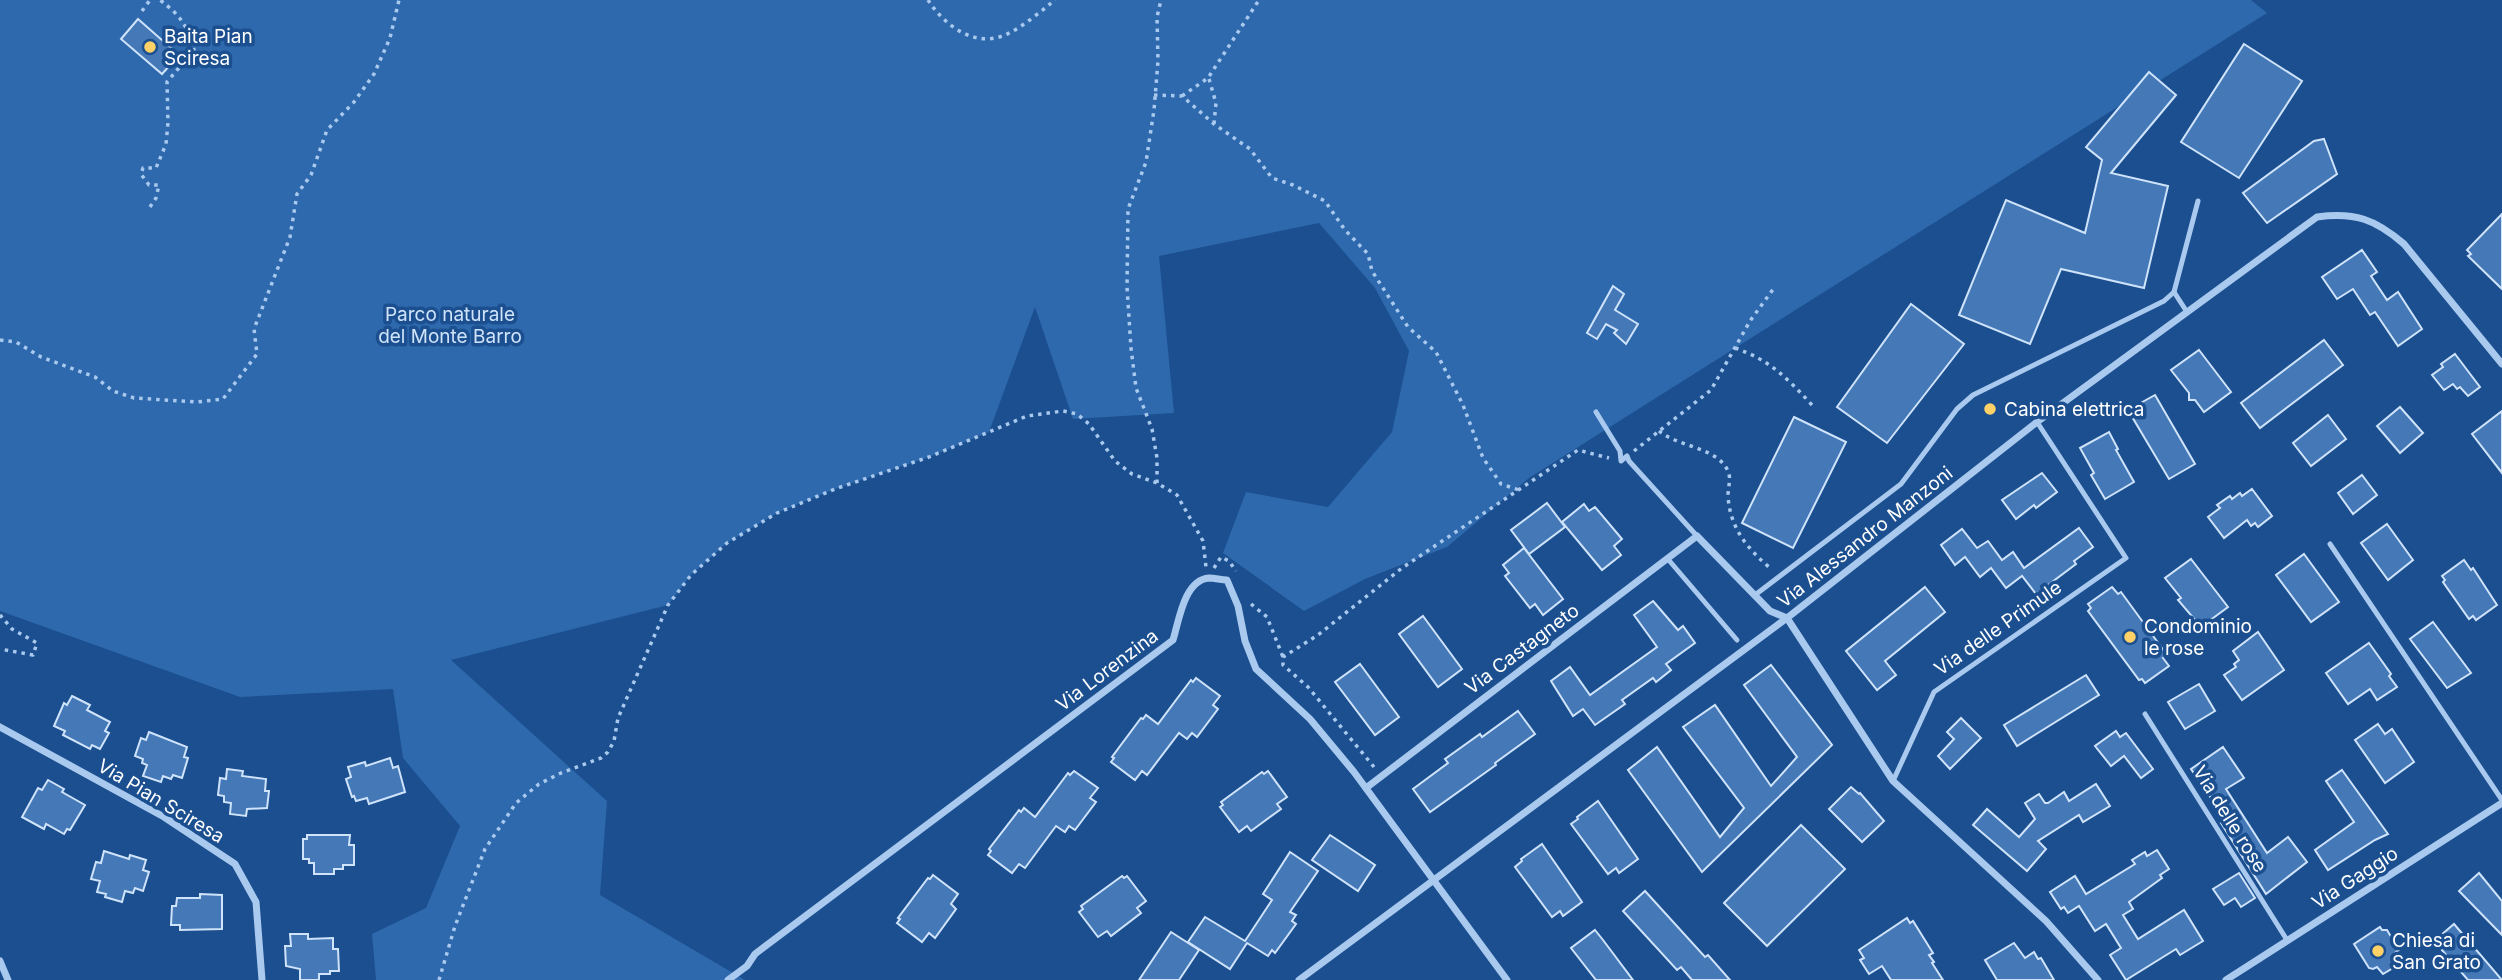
<svg xmlns="http://www.w3.org/2000/svg" width="2502" height="980" font-family="Inter,sans-serif">
	<style>
		.green { fill: #2e69ad }
		.building { fill: #4478b7; stroke: #cfe3fa; stroke-width: 2 }
		.lines { fill: none; stroke-linecap: round; stroke-linejoin: round }
		.path { stroke: #a9c9ee; stroke-width: 3.5; stroke-dasharray: 3.5 5; stroke-linecap: butt }
		.lane { stroke: #a9c9ee; stroke-width: 5 }
		.street { stroke: #a9c9ee; stroke-width: 7 }
		.poi-dot { fill: #ffd166; stroke: #1b4f8f; stroke-width: 2.5 }
		.labels { text-anchor: middle; dominant-baseline: central; stroke-width: 7; stroke-linejoin: round; paint-order: stroke }
		.poi-label { font-size: 19px; fill: #fff; stroke: #1b4f8f; text-anchor: start }
		.park-label { font-size: 19px; fill: #cfe3fa; stroke: #1b4f8f }
		.street-label { font-size: 19px; fill: #fff; stroke: #1b4f8f }
	</style>
	<rect width="100%" height="100%" fill="#1b4f8f"/>
	<polygon class="green" points="0,0 2251,0 2267,13 1529,478 1447,547 1365,579 1304,611 1223,553 1246,492 1328,507 1392,432 1409,351 1375,288 1319,223 1159,256 1174,413 1073,419 1035,307 989,432 929,457 835,489 777,513 727,543 691,575 668,605 451,660 607,801 600,895 745,980 376,980 372,934 426,908 460,826 403,758 393,689 240,697 0,611"/>
	<g class="building">
		<polygon points="138,19 179,55 162,74 121,39"/>
		<polygon points="2244,44 2302,81 2239,178 2181,142"/>
		<polygon points="2149,72 2176,95 2111,173 2168,186 2144,288 2061,269 2030,344 1959,315 2006,200 2085,233 2102,160 2086,147"/>
		<polygon points="2324,139 2337,174 2267,223 2243,193 2314,141"/>
		<polygon points="2502,214 2502,289 2468,256 2471,254 2467,250"/>
		<polygon points="2362,250 2377,272 2371,276 2387,300 2398,292 2422,329 2398,346 2375,312 2370,315 2353,289 2337,299 2322,277"/>
		<polygon points="1613,286 1624,294 1615,310 1638,324 1626,344 1614,333 1617,330 1606,324 1597,339 1587,333"/>
		<polygon points="1911,304 1964,344 1887,443 1837,407"/>
		<polygon points="2324,340 2343,365 2260,428 2241,403"/>
		<polygon points="2199,350 2231,392 2204,412 2195,400 2189,400 2189,393 2171,370"/>
		<polygon points="2455,354 2480,387 2468,396 2460,387 2457,389 2453,384 2444,390 2432,375 2443,367 2441,364"/>
		<polygon points="2155,395 2195,464 2169,479 2128,410"/>
		<polygon points="2400,407 2423,433 2400,453 2377,426"/>
		<polygon points="2502,411 2502,473 2472,434"/>
		<polygon points="2328,415 2346,439 2311,466 2293,443"/>
		<polygon points="1794,417 1846,442 1793,548 1742,523"/>
		<polygon points="2109,432 2118,449 2116,450 2134,482 2105,499 2091,475 2094,473 2080,448"/>
		<polygon points="2042,473 2057,492 2036,508 2034,505 2016,519 2002,500"/>
		<polygon points="2362,475 2377,495 2353,514 2338,493"/>
		<polygon points="2252,489 2272,516 2258,527 2255,523 2251,526 2247,520 2224,538 2208,517 2220,508 2217,505 2230,496 2232,499 2240,493 2242,496"/>
		<polygon points="1547,503 1565,527 1529,554 1511,530"/>
		<polygon points="1584,504 1589,511 1595,507 1622,539 1614,546 1621,555 1602,570 1562,522"/>
		<polygon points="2387,524 2413,560 2388,580 2361,543"/>
		<polygon points="2079,528 2093,547 2074,561 2076,564 2036,594 2022,576 2006,588 1991,568 1980,577 1965,557 1955,565 1941,545 1962,529 1977,548 1988,541 2002,560 2013,552 2024,568"/>
		<polygon points="1524,548 1563,599 1543,615 1535,604 1530,608 1505,576 1509,573 1503,565"/>
		<polygon points="2304,554 2339,602 2311,622 2276,575"/>
		<polygon points="2191,559 2228,607 2201,627 2178,600 2181,598 2165,578"/>
		<polygon points="2464,560 2471,570 2473,568 2497,605 2476,620 2473,616 2469,619 2443,582 2445,580 2442,576"/>
		<polygon points="1925,587 1945,612 1885,661 1896,675 1877,690 1846,651"/>
		<polygon points="2112,587 2118,594 2121,592 2167,655 2163,658 2169,666 2145,683 2142,679 2139,680 2088,611 2091,608 2088,604"/>
		<polygon points="1653,601 1678,630 1683,626 1695,643 1666,664 1671,670 1656,682 1653,678 1622,700 1625,704 1595,725 1583,709 1573,716 1551,681 1570,667 1590,695 1657,647 1634,615"/>
		<polygon points="1423,616 1462,669 1438,687 1399,634"/>
		<polygon points="2433,622 2471,673 2447,688 2410,639"/>
		<polygon points="2258,632 2284,670 2242,700 2224,675 2236,667 2234,664 2239,660 2233,651"/>
		<polygon points="2369,643 2391,674 2389,676 2397,687 2377,700 2370,689 2348,704 2326,673"/>
		<polygon points="1360,664 1399,717 1375,735 1335,682"/>
		<polygon points="1771,665 1832,745 1702,872 1628,770 1657,747 1720,837 1744,808 1683,727 1715,705 1771,786 1797,757 1744,685"/>
		<polygon points="2086,675 2099,695 2017,746 2004,725"/>
		<polygon points="1196,678 1220,696 1213,705 1218,709 1197,737 1192,733 1187,739 1179,733 1147,775 1142,771 1135,780 1111,762 1114,758 1112,757 1141,718 1143,719 1146,715 1158,724 1191,680 1193,682"/>
		<polygon points="2199,684 2215,711 2185,729 2168,702"/>
		<polygon points="72,696 90,705 87,710 110,722 105,731 109,733 100,749 92,745 90,749 63,735 65,731 54,726 64,703 67,705"/>
		<polygon points="1518,711 1535,734 1495,763 1496,765 1430,812 1413,789 1448,763 1445,759 1480,734 1482,737"/>
		<polygon points="1961,718 1981,738 1950,769 1938,756 1954,739 1947,732"/>
		<polygon points="2378,724 2385,734 2392,729 2414,762 2385,783 2355,740"/>
		<polygon points="2116,731 2120,737 2126,733 2153,769 2141,778 2124,756 2111,766 2095,746"/>
		<polygon points="149,732 187,747 184,757 188,758 182,778 173,775 171,779 163,776 161,782 143,776 147,765 142,763 143,759 135,756 141,738 146,740"/>
		<polygon points="2223,747 2244,778 2226,789 2267,853 2288,837 2307,862 2266,894 2221,823 2226,820 2191,769"/>
		<polygon points="390,758 393,768 398,766 405,792 369,804 367,798 356,801 354,796 352,797 346,779 351,777 348,767 365,762 366,766"/>
		<polygon points="227,769 243,771 242,776 266,779 265,791 269,791 267,808 247,809 246,816 230,814 231,803 224,802 224,796 218,795 220,778 226,779"/>
		<polygon points="2342,770 2388,834 2375,840 2328,870 2315,850 2354,822 2326,781"/>
		<polygon points="1074,771 1098,788 1090,798 1096,802 1075,830 1069,826 1065,832 1056,826 1025,868 1019,864 1012,873 988,855 991,851 989,849 1019,810 1021,812 1024,808 1035,817 1068,773 1070,775"/>
		<polygon points="1268,771 1287,797 1277,804 1281,809 1251,831 1247,826 1239,832 1220,807 1223,805 1221,802 1262,772 1264,774"/>
		<polygon points="48,780 64,789 62,792 85,805 70,830 67,829 64,834 46,824 44,829 22,817 38,788 42,790"/>
		<polygon points="2096,784 2110,806 2083,822 2079,815 2038,841 2046,849 2027,871 1973,825 1987,809 2019,837 2035,819 2025,803 2039,794 2045,803 2048,803 2064,792 2069,801"/>
		<polygon points="1851,787 1859,794 1860,793 1884,821 1862,842 1829,809"/>
		<polygon points="1598,801 1638,859 1619,873 1616,868 1608,874 1571,824 1578,819 1577,817"/>
		<polygon points="1801,825 1845,869 1767,946 1724,903"/>
		<polygon points="307,835 350,835 349,845 354,845 354,865 343,865 343,869 334,869 334,874 314,874 314,863 309,863 309,859 303,859 303,839 307,839"/>
		<polygon points="1330,835 1375,865 1358,891 1312,860"/>
		<polygon points="1542,844 1582,902 1563,916 1560,911 1552,917 1515,867 1522,861 1521,859"/>
		<polygon points="2157,850 2169,869 2160,875 2162,878 2129,902 2133,909 2123,915 2138,939 2184,910 2203,941 2180,955 2176,949 2126,980 2110,955 2121,948 2106,924 2095,931 2079,906 2068,913 2064,907 2061,909 2050,892 2075,876 2086,894 2135,864 2132,860 2145,852 2147,856"/>
		<polygon points="104,851 129,859 130,855 146,860 143,870 149,872 143,891 135,888 133,893 125,891 122,902 105,897 106,894 97,892 100,881 91,879 96,862 101,863"/>
		<polygon points="1290,852 1318,871 1290,912 1296,915 1292,921 1296,924 1275,953 1272,950 1268,956 1247,943 1230,969 1188,942 1205,917 1245,941 1272,900 1263,894"/>
		<polygon points="2239,873 2255,898 2241,907 2235,898 2224,905 2213,889"/>
		<polygon points="2479,873 2502,901 2502,935 2459,891"/>
		<polygon points="933,875 958,894 951,904 956,909 935,938 929,933 922,942 897,923 900,919 898,918 928,878 930,879"/>
		<polygon points="1122,876 1124,878 1127,876 1146,901 1137,908 1141,913 1111,936 1107,931 1098,937 1079,912 1083,909 1081,906"/>
		<polygon points="1645,891 1705,957 1708,955 1730,980 1692,980 1681,967 1677,970 1623,911"/>
		<polygon points="200,894 222,895 222,929 180,930 180,925 171,925 172,906 176,906 177,898 200,898"/>
		<polygon points="1907,918 1910,923 1913,921 1933,953 1929,955 1934,962 1932,963 1943,980 1891,980 1882,966 1869,974 1860,960 1864,958 1859,950"/>
		<polygon points="2454,924 2502,980 2468,980 2434,941"/>
		<polygon points="2380,927 2382,930 2387,930 2399,950 2395,953 2398,965 2383,974 2377,967 2373,969 2369,968 2354,944"/>
		<polygon points="1595,930 1603,940 1633,980 1596,980 1571,948"/>
		<polygon points="1171,932 1199,950 1179,980 1139,980"/>
		<polygon points="290,934 308,934 308,939 333,938 333,949 338,949 339,971 330,971 330,974 319,974 319,980 300,980 300,969 286,966 285,946 291,946"/>
		<polygon points="2014,943 2025,958 2034,952 2038,959 2041,958 2054,980 1997,980 1985,960"/>
	</g>
	<g class="lines">
		<g class="path">
			<path d="M928,0C944,25 974,48 1005,35C1023,27 1040,12 1055,0"/>
			<polyline points="142,11 150,0"/>
			<polyline points="1209,79 1216,103 1214,124"/>
			<polyline points="1154,95 1182,96 1214,124 1250,149 1272,178 1293,185 1325,201 1345,230 1368,254 1372,271 1408,327 1436,352 1463,405 1483,458 1501,484 1519,490"/>
			<polyline points="1182,96 1208,78 1259,0"/>
			<path d="M150,207L156,198L159,185H149L141,174L143,168H156L166,144L168,123L167,82L194,50C187,25 181,16 160,0"/>
			<polyline points="0,340 16,342 41,357 95,377 113,391 134,398 197,402 223,399 257,354 254,329 290,237 297,194 311,175 327,130 354,102 374,74 390,38 399,0"/>
			<path d="M1735,348C1770,360 1787,378 1812,405"/>
			<path d="M1659,431C1677,446 1712,447 1725,466C1733,477 1728,484 1728,496C1730,528 1747,548 1770,568"/>
			<polyline points="1634,451 1711,390 1750,321 1774,288"/>
			<polyline points="1157,483 1157,458 1152,429 1136,388 1131,348 1127,287 1128,209 1146,162 1154,110 1158,61 1157,17 1161,0"/>
			<polyline points="1214,568 1221,557 1229,561 1236,571"/>
			<polyline points="1251,604 1267,617 1283,657"/>
			<polyline points="0,615 12,629 37,643 33,655 0,649"/>
			<polyline points="1374,767 1308,687 1283,665 1283,657 1318,635 1402,568 1578,450 1609,458"/>
			<polyline points="439,980 455,926 485,849 516,803 539,784 561,773 601,758 608,752 614,741 618,718 668,605 691,575 727,543 777,513 835,489 929,457 1027,416 1063,411 1077,414 1089,424 1115,461 1132,474 1157,483 1177,495 1203,541 1206,567"/>
		</g>
		<g class="lane">
			<polyline points="2174,292 2187,312"/>
			<polyline points="1596,412 1620,451 1621,461 1627,456 1629,461 1697,536"/>
			<polyline points="2330,544 2502,800"/>
			<polyline points="1667,558 1737,640"/>
			<polyline points="1755,595 1901,484 1957,409 1973,395 2164,301 2174,292 2198,201"/>
			<polyline points="2145,714 2287,940"/>
			<polyline points="1893,781 1934,692 2126,558 2037,422"/>
		</g>
		<g class="street">
			<polyline points="1787,618 1893,781 2046,921 2098,980"/>
			<polyline points="0,727 164,817 235,864 256,902 262,980"/>
			<polyline points="1366,788 1697,536 1770,611 1787,618"/>
			<polyline points="0,961 8,980"/>
			<path d="M728,980L747,966L755,954L1173,640C1179,621 1184,580 1209,578C1215,578 1221,580 1227,580L1238,606L1245,641L1256,669L1310,719L1354,772L1507,980"/>
			<path d="M1299,980L1787,618L2037,422L2317,217C2355,212 2375,219 2404,244L2502,364"/>
			<polyline points="2226,980 2502,803"/>
		</g>
	</g>
	<g class="poi-dot">
		<circle cx="150" cy="47" r="7"/>
		<circle cx="1990" cy="409" r="7"/>
		<circle cx="2130" cy="637" r="7"/>
		<circle cx="2378" cy="951" r="7"/>
	</g>
	<g class="labels">
		<g class="poi-label">
			<text x="164" y="36">Baita Pian<tspan x="164" dy="22">Sciresa</tspan></text>
			<text x="2004" y="409">Cabina elettrica</text>
			<text x="2144" y="626">Condominio<tspan x="2144" dy="22">le rose</tspan></text>
			<text x="2392" y="940">Chiesa di<tspan x="2392" dy="22">San Grato</tspan></text>
		</g>
		<g class="park-label">
			<text x="450" y="314">Parco naturale<tspan x="450" dy="22">del Monte Barro</tspan></text>
		</g>
		<g class="street-label">
			<text transform="translate(1865 537) rotate(-38)">Via Alessandro Manzoni</text>
			<text transform="translate(1998 628) rotate(-35)">Via delle Primule</text>
			<text transform="translate(1522 649) rotate(-37)">Via Castagneto</text>
			<text transform="translate(1107 670) rotate(-37)">Via Lorenzina</text>
			<text transform="translate(161 801) rotate(31)">Via Pian Sciresa</text>
			<text transform="translate(2230 819) rotate(58)">Via delle rose</text>
			<text transform="translate(2355 878) rotate(-33)">Via Gaggio</text>
		</g>
	</g>
</svg>
